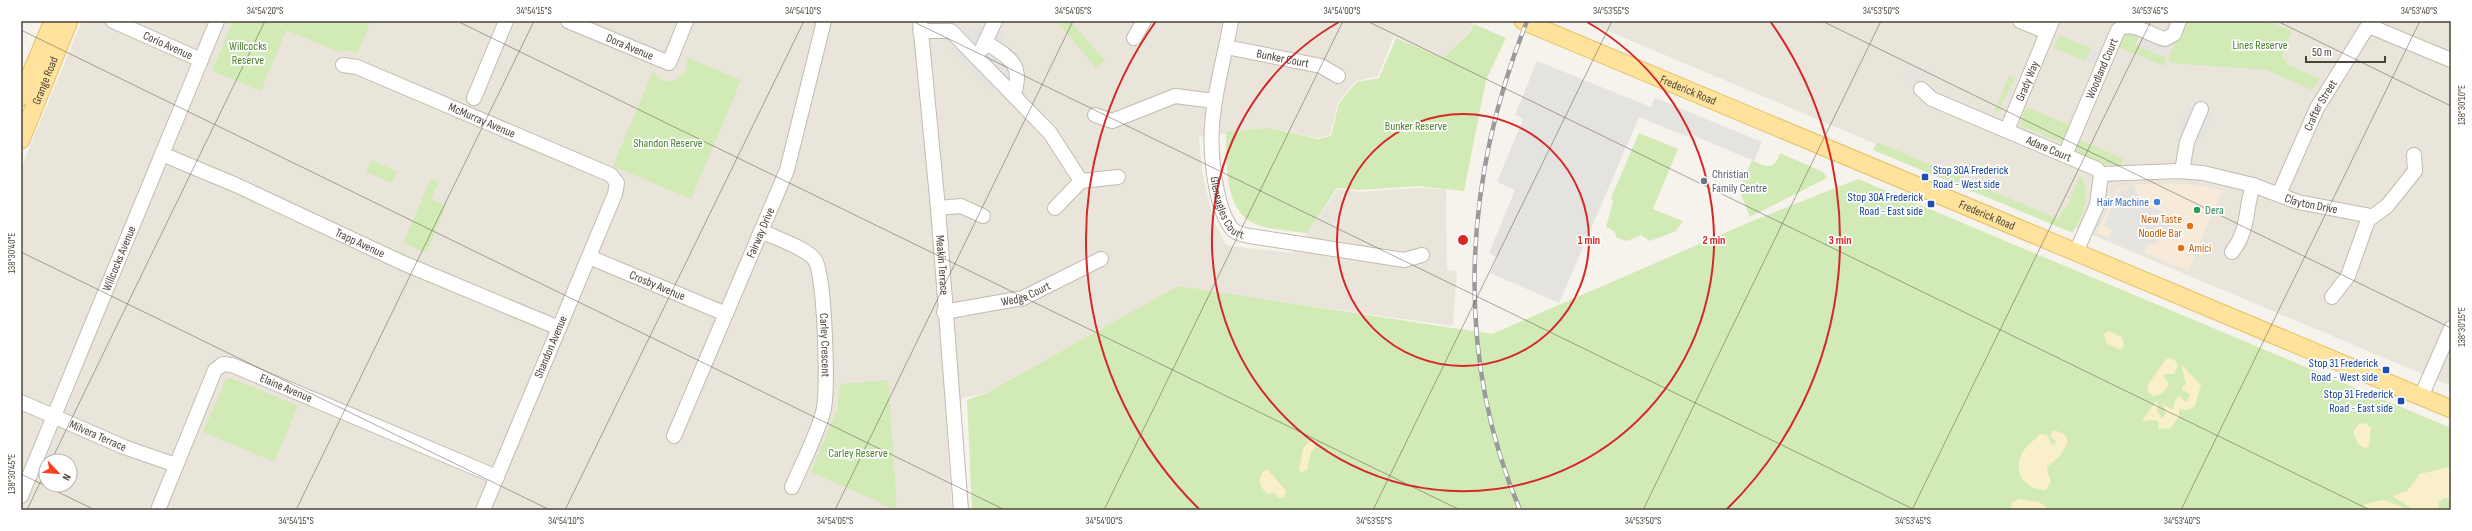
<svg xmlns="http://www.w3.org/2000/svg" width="2472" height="531" font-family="'Sofia Sans Condensed',sans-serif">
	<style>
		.residential { fill: #eae5da; fill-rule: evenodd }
		.commercial { fill: #f7ead8 }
		.green { fill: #d2eab5 }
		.sand { fill: #f9efc9 }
		.parking { fill: #e5e3e0 }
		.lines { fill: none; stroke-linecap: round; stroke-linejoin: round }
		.minor-casing { stroke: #c2bbae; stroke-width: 16 }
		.major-casing { stroke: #e6c16a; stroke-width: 19 }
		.minor { stroke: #fff; stroke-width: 14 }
		.major { stroke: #ffe39c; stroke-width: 17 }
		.rail-casing { stroke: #9a9a9a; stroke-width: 4.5 }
		.rail { stroke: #fff; stroke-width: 3; stroke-dasharray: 9; stroke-linecap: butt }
		.ticks { fill: none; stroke: #4b4439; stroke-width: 1; stroke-opacity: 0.45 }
		.ring { fill: none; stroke: #d62828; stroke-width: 2 }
		.transit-dot { fill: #1a4fb4; stroke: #fff; stroke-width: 1.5 }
		.worship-dot { fill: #6b7280; stroke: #fff; stroke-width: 1.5 }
		.shop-dot { fill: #3f7fe0; stroke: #fff; stroke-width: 1.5 }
		.leisure-dot { fill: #2e9e5b; stroke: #fff; stroke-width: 1.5 }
		.food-dot { fill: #e8710a; stroke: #fff; stroke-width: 1.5 }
		.labels { text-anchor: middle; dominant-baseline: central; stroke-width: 3.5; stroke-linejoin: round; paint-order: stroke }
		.street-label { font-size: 12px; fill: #4b4439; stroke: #fff }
		.park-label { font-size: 12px; fill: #4a7f2a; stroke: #fff }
		.transit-label { font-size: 12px; fill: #164399; stroke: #fff; text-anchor: end }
		.worship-label { font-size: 12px; fill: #5b616d; stroke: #fff; text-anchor: start }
		.shop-label { font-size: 12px; fill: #366cbe; stroke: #fff; text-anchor: end }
		.leisure-label { font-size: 12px; fill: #27864d; stroke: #fff; text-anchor: start }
		.food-label { font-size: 12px; fill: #c56008; stroke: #fff; text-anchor: end }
		.centre { fill: #d62828; stroke: #fff; stroke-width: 2 }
		.ring-label { font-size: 12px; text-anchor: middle; font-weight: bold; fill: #d62828; stroke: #fff; stroke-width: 3.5; stroke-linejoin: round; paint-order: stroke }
		.neatline { fill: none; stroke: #4b4439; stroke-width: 1.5 }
		.ticks-label { font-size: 10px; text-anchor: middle; fill: #4b4439 }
	</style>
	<rect width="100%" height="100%" fill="#f6f3ec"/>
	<g class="residential">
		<path d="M82,21H1474L1469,32L1443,58L1394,36L1378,76L1356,81L1338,102L1330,135L1317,138L1271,128L1199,137L1202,170L1213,219L1225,243L1229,246L1293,253L1338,189L1359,192L1416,188L1446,189L1447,270L1457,271L1453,326L1177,287L987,392L945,403L952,510H21V168ZM46,461H70V485H46Z"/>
		<polygon points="1584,21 2451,21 2451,386"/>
	</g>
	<polygon class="commercial" points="2138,184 2186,184 2222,190 2188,271 2097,233 2117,189"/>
	<g class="green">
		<polygon points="233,21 371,21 357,54 347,50 339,52 286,30 261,91 212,71"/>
		<polygon points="1058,21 1070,21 1105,60 1096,68 1057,22"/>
		<polygon points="2184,21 2268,21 2292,31 2282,56 2288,65 2320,79 2312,90 2267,70 2172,63 2168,59"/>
		<path d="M1474,24L1506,38L1486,80L1464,191L1418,186L1359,190L1337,188L1307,233C1291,231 1270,230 1255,224C1223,210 1227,161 1226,132L1270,128L1318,139L1331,136L1339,103L1357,82L1379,78L1396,38L1443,58L1469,33Z"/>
		<polygon points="2124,32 2139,35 2136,45 2167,58 2164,66 2118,47"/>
		<polygon points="2059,35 2091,48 2085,61 2054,48"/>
		<path d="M686,57L741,80L691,199L613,166L653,71C664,91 692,79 686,57Z"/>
		<polygon points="2009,76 2015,78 1998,113 1994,112"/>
		<polygon points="2026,107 2070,125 2062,143 2021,126 2020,122"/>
		<polygon points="1639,133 1678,149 1653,209 1683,221 1676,231 1650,241 1641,235 1627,241 1617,238 1614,231 1606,227 1613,202 1611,198"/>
		<polygon points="2078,139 2124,159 2121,165 2105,164 2076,152 2074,149"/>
		<path d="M1877,142L2058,219L2064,208L2066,209L2080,176C2094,196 2082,213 2073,233L1873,150Z"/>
		<path d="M1780,153L1823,172L1827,178L1750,217L1739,190L1752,160C1765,167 1775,171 1780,153Z"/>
		<polygon points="371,160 397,171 392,183 366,172"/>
		<polygon points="431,178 439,181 431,199 446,206 426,253 403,243"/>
		<polygon points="1858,179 2451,428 2451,510 972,510 967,400 986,393 1178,286 1492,334 1750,222"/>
		<polygon points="231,378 298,406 274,462 203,432 226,379"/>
		<polygon points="888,380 889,392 897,510 811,472 837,410 840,384"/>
	</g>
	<g class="sand">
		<polygon points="2109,331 2122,337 2124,344 2123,348 2119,349 2106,343 2104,334"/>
		<path d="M2170,358L2177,362L2178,365L2174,374H2165L2163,376L2169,384C2166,391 2162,395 2153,396L2148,392V384L2166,359Z"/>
		<polygon points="2181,364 2201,385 2195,406 2186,411 2179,408 2179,417 2170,428 2158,429 2159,422 2155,420 2142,421 2156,401 2158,404 2157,411 2162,418 2166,414 2163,404 2171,409 2173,409 2175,401 2179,395 2184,401 2187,401 2190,394 2183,391 2182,388 2186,384"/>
		<polygon points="2365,423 2371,428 2369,446 2366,449 2358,444 2353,432 2359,424"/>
		<path d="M2057,431L2065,435L2068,441L2061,455L2047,467C2047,479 2056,477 2046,490C2026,490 2013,475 2021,455C2025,446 2034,441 2040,434L2047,435L2052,445L2055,444L2056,441L2050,436L2053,431Z"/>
		<polygon points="1309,442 1313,442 1316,446 1311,452 1307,470 1302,472 1299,470 1303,449"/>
		<polygon points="2449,467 2451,469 2451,499 2444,498 2439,502 2438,510 2415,510 2392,496 2407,491 2420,474"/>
		<path d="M1268,470L1286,491L1285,497L1278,498L1274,492L1268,494C1259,488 1258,479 1263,471Z"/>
		<polygon points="2019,499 2039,502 2050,510 2010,510 2012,503"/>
		<polygon points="2384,500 2409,510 2363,509 2365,504"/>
	</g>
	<g class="parking">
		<polygon points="958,28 1000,29 1009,49 1025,69 992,92 950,50"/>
		<polygon points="2141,36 2168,47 2164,56 2137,45"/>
		<polygon points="2091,48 2101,52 2095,65 2085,61"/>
		<polygon points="1537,61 1651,107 1655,98 1762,142 1754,161 1690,134 1688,137 1639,117 1559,303 1490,273 1497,258 1489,253 1515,190 1497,182 1523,119 1515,115"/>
		<polygon points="1914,67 1931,69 1927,76 1919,74 1908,83 1902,79 1906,73"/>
		<polygon points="2188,104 2213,115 2201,143 2177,133"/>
		<polygon points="2134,185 2138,195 2147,205 2177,218 2168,238 2160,235 2156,244 2148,245 2144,253 2108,238 2112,230 2104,226 2117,194 2122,189"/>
	</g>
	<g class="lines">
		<g class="minor-casing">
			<g id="minor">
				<path id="s1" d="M113,21L201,60"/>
				<path id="s2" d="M568,21L669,63L686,21"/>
				<path id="s3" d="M920,21L938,208L961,510"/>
				<path id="s4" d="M1231,21C1225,56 1214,91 1212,126C1210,152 1215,210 1233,230C1238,234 1244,235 1250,236L1404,260L1422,255"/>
				<polyline points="2020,21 2047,32"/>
				<polyline points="2369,26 2451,60"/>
				<polyline points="920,31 951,31 1050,133 1081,181"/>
				<polyline points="1134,38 1144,21"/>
				<path d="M985,42C1008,57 1024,63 1014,94"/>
				<path id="s5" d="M1226,47L1321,66L1338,76"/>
				<polyline points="982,49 995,21"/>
				<path id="s6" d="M343,65L357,67L611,175L617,183L615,194L483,510"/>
				<path id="s7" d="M1921,89L1932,99L2097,169L2101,174L2097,205L2076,252"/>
				<polyline points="474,98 506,21"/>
				<polyline points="1095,115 1112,121 1175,96 1215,101"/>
				<path id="s8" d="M2007,130L2052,21"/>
				<path id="s9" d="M162,154L236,185L403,263L559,328"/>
				<path id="s10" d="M2065,155L2118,30C2131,19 2151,36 2165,39L2174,34L2179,21"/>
				<polyline points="2182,171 2187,142 2201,109"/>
				<path id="s11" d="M2101,174L2178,171L2203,173L2253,185L2298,202L2371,216"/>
				<path id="s12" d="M2279,194L2317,108L2371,21"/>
				<polyline points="938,208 961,206 983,216"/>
				<polyline points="1055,208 1081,181 1118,177"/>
				<path id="s13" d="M761,231C775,238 807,248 815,260C825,275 828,387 824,408C820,429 801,466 792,487"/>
				<path d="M2232,252C2249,230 2245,210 2253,185"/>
				<path id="s14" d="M589,257L726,314"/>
				<polyline points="2332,297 2348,276 2368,220 2387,206 2415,171 2414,155"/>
				<path id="s15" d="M944,312L1023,298L1101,259"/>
				<polyline points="2421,397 2451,328"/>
				<path id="s16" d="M21,402L124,447L176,465"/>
				<path id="s17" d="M674,436L787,170L824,21"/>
				<path id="s18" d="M21,496L217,21"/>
				<path id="s19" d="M158,510L215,370L223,364L232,365L497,477"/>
			</g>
		</g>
		<g class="major-casing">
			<g id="major">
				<path id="s20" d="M1523,21L2451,409"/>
				<polyline points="21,97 53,21"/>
				<path id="s21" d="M21,140L69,21"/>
			</g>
		</g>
		<use href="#minor" class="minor"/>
		<use href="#major" class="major"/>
		<g class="rail-casing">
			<path id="rail" d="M1520,510C1453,352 1464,178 1527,21"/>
		</g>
		<use href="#rail" class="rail"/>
	</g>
	<path class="ticks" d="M457,21L1460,510M912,21L1915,510M1367,21L2370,510M1822,21L2451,328M2277,21L2451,106M21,30L1005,510M21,252L550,510M51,461L265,21M21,474L95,510M27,510L46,470M296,510L534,21M565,510L804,21M835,510L1073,21M1104,510L1343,21M1373,510L1612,21M1643,510L1881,21M1912,510L2151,21M2181,510L2420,21M2451,510V509"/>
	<g class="ring">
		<circle cx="1463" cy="240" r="126"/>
		<path d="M1587 22A251 251 0 1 1 1339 22"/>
		<path d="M1199 509A377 377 0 0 1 1156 21M1770 21A377 377 0 0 1 1727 509"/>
	</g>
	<g class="transit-dot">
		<rect x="1921" y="173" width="8" height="8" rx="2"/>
		<rect x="1927" y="200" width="8" height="8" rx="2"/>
		<rect x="2382" y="366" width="8" height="8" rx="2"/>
		<rect x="2397" y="397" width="8" height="8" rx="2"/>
	</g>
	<circle class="worship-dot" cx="1704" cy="181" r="4"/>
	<circle class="shop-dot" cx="2157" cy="202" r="4"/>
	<circle class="leisure-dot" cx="2197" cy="210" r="4"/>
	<g class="food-dot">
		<circle cx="2190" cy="226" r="4"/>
		<circle cx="2181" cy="248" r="4"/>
	</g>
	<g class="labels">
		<g class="street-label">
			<text stroke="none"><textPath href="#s1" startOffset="60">Corio Avenue</textPath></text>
			<text stroke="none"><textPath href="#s2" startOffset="67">Dora Avenue</textPath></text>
			<text stroke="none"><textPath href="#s5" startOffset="58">Bunker Court</textPath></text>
			<text stroke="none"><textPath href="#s10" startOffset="94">Woodland Court</textPath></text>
			<text stroke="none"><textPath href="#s21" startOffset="64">Grange Road</textPath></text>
			<text stroke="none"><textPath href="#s8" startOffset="53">Grady Way</textPath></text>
			<text stroke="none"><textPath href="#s20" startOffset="179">Frederick Road</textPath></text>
			<text stroke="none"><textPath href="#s12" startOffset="98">Crafter Street</textPath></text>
			<text stroke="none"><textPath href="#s6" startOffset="150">McMurray Avenue</textPath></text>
			<text stroke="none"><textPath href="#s7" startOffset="142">Adare Court</textPath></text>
			<text stroke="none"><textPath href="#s11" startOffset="215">Clayton Drive</textPath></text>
			<text stroke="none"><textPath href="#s4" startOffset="192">Gleneagles Court</textPath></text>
			<text stroke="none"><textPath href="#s20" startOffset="503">Frederick Road</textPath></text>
			<text stroke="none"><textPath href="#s17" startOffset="221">Fairway Drive</textPath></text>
			<text stroke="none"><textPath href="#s9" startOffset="217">Trapp Avenue</textPath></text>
			<text stroke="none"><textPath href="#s18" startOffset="257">Willcocks Avenue</textPath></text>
			<text stroke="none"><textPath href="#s3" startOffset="245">Meakin Terrace</textPath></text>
			<text stroke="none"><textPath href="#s14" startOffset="74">Crosby Avenue</textPath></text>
			<text stroke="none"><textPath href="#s15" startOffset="84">Wedge Court</textPath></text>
			<text stroke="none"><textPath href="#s13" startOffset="148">Carley Crescent</textPath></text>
			<text transform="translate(551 347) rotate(-67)">Shandon Avenue</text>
			<text stroke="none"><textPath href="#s19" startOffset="229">Elaine Avenue</textPath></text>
			<text stroke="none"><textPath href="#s16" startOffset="84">Milvera Terrace</textPath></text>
		</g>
		<g class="park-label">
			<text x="2260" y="45">Lines Reserve</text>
			<text x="248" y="46">Willcocks<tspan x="248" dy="14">Reserve</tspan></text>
			<text x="1416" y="126">Bunker Reserve</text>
			<text x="668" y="143">Shandon Reserve</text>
			<text x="858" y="453">Carley Reserve</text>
		</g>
		<g class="transit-label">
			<text x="1933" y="170" text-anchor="start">Stop 30A Frederick<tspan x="1933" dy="14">Road - West side</tspan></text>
			<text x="1923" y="197">Stop 30A Frederick<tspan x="1923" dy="14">Road - East side</tspan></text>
			<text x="2378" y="363">Stop 31 Frederick<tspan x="2378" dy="14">Road - West side</tspan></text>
			<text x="2393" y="394">Stop 31 Frederick<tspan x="2393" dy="14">Road - East side</tspan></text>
		</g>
		<g class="worship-label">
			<text x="1712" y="174">Christian<tspan x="1712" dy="14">Family Centre</tspan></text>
		</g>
		<g class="shop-label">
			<text x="2149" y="202">Hair Machine</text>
		</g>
		<g class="leisure-label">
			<text x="2205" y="210">Dera</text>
		</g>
		<g class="food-label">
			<text x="2182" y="219">New Taste<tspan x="2182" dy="14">Noodle Bar</tspan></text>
			<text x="2189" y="248" text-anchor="start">Amici</text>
		</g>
	</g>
	<circle cx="1463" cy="240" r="6" class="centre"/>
	<g class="ring-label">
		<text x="1589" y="244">1 min</text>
		<text x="1714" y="244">2 min</text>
		<text x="1840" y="244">3 min</text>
	</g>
	<rect width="2472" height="531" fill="none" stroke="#ffffff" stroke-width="44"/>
	<g transform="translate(58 473) rotate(116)"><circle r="19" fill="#ffffff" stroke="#b7b4b0"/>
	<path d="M0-3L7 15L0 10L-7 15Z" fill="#fc3f1d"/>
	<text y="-6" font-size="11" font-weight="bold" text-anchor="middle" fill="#4b4439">N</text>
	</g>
	<path d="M2306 56v6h79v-6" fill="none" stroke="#4b4439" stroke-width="2"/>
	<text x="2312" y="56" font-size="12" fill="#4b4439" stroke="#ffffff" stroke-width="3" paint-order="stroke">50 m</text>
	<rect x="22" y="22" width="2428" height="487" class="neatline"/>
	<g class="ticks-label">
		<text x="265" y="14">34°54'20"S</text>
		<text x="534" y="14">34°54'15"S</text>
		<text x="803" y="14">34°54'10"S</text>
		<text x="1073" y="14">34°54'05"S</text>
		<text x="1342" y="14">34°54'00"S</text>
		<text x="1611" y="14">34°53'55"S</text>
		<text x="1881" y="14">34°53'50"S</text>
		<text x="2150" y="14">34°53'45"S</text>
		<text x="2419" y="14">34°53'40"S</text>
		<text transform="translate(2461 105) rotate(-90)" y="4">138°30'10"E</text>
		<text transform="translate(11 253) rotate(-90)" y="4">138°30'40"E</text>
		<text transform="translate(2461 327) rotate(-90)" y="4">138°30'15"E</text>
		<text transform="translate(11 474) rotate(-90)" y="4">138°30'45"E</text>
		<text x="296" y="524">34°54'15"S</text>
		<text x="566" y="524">34°54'10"S</text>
		<text x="835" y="524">34°54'05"S</text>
		<text x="1104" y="524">34°54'00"S</text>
		<text x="1374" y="524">34°53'55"S</text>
		<text x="1643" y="524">34°53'50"S</text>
		<text x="1913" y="524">34°53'45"S</text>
		<text x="2182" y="524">34°53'40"S</text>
	</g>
</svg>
